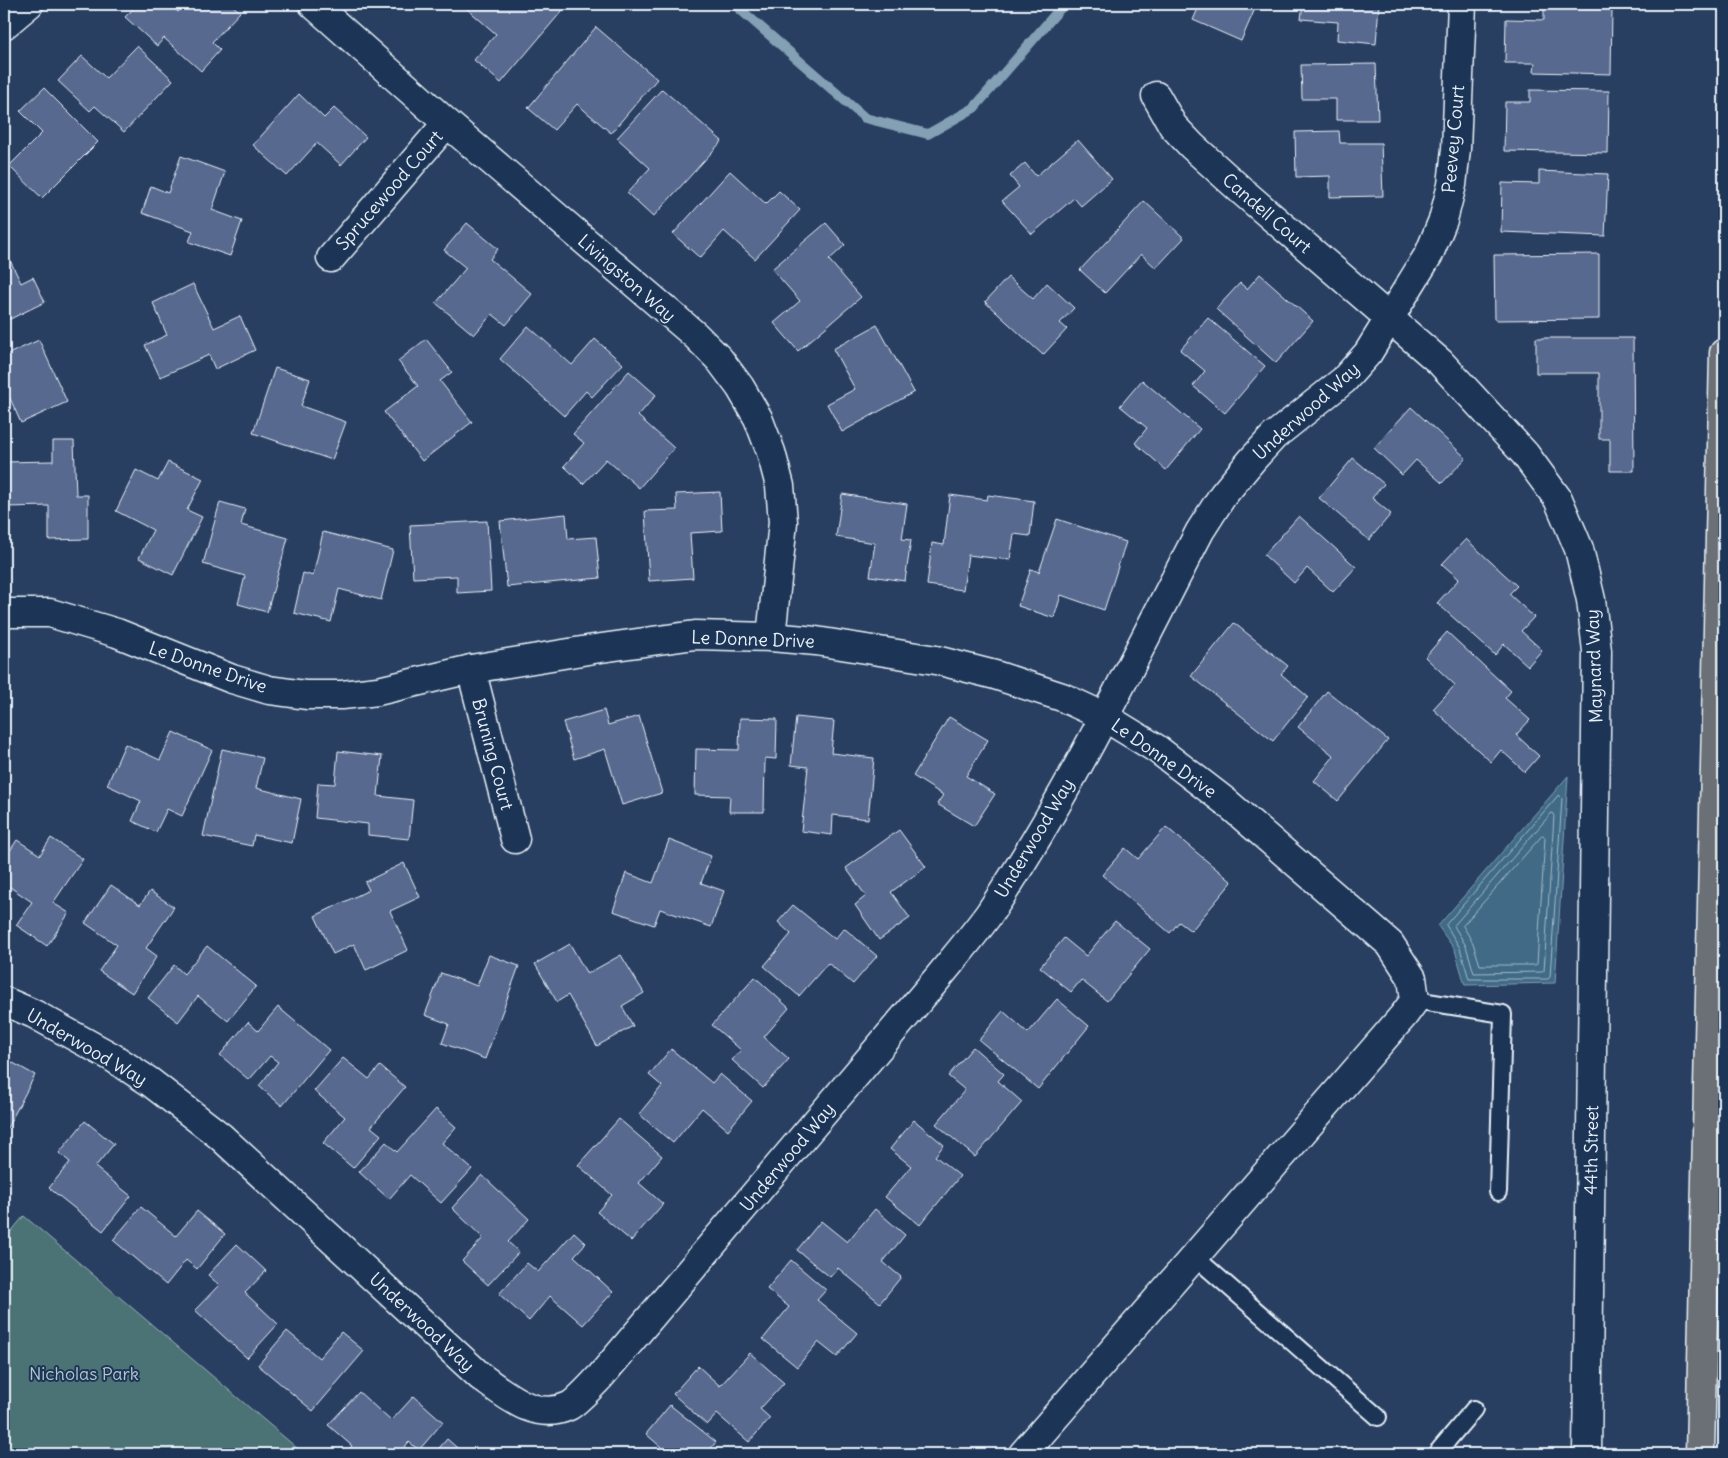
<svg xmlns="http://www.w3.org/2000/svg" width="1728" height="1458" font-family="Delius,sans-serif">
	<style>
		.green { fill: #4b7275; stroke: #9ab2b6 }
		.water { fill: #3f6a86; stroke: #83a0b4 }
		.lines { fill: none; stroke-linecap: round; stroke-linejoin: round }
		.shore { stroke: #a4bbca; stroke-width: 1 }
		.stream { stroke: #83a0b4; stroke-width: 10 }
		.building { fill: #596990; stroke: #e8f1f8 }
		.lane-casing { stroke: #e8f1f8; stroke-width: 20 }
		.street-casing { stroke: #e8f1f8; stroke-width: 31 }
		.highway-casing { stroke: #e8f1f8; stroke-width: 31 }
		.lane { stroke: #1d3557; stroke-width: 16 }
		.street { stroke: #1d3557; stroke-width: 28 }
		.highway { stroke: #6b7074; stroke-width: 28 }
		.labels { text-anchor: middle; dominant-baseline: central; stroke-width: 4; stroke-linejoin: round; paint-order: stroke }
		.street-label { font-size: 18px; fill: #e8f1f8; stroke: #1d3557 }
		.park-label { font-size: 18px; fill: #b1c5ca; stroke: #1d3557 }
	</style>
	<rect width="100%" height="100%" fill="#293f62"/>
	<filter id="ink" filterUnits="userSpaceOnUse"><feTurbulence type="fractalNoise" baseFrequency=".02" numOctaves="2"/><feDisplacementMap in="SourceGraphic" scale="10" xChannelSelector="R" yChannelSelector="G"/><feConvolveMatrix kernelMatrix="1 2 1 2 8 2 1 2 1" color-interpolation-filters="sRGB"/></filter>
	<g filter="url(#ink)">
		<polygon class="green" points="24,1216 304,1454 4,1454 4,1240"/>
		<polygon class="water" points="1568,776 1555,983 1465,985 1455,950 1438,926"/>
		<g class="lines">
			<g class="shore">
				<polygon points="1559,795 1562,798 1550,977 1548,979 1469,979 1460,948 1446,925"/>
				<polygon points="1552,813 1554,816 1544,971 1542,972 1474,973 1466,946 1454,926"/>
				<polygon points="1543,835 1545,838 1537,964 1535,965 1480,965 1473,943 1463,926"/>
			</g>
			<polyline class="stream" points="734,4 865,118 928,134 974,108 1064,4"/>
		</g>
		<g class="building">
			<polygon points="138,4 169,4 178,12 185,4 231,4 240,12 212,42 220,50 201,71 164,38 157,46 125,17"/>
			<polygon points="468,4 565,4 567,5 501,83 474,60 496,34 465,7"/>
			<polygon points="1200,4 1257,4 1241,41 1193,20"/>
			<polygon points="1303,4 1379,4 1376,44 1337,40 1338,22 1301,19"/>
			<polygon points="1544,8 1612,9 1611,74 1534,72 1535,63 1505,63 1506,19 1544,20"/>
			<polygon points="596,27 657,79 611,133 577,104 554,130 528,108"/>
			<polygon points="137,46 173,80 124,132 95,106 90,111 58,81 82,56 106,78"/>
			<polygon points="1376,64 1378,120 1336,120 1336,99 1302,99 1301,65"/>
			<polygon points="44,88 98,142 42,198 9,166 42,133 20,111"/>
			<polygon points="662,89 722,141 653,217 627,193 650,168 617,138"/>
			<polygon points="1530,90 1609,91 1608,153 1504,151 1505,102 1530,102"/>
			<polygon points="299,94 324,118 334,108 366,137 341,165 317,143 287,176 253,145"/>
			<polygon points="1339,131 1340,143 1381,143 1383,196 1330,197 1330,176 1296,177 1295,132"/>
			<polygon points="1078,140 1112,179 1081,206 1074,198 1032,234 1002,201 1019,187 1010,176 1025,163 1036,176"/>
			<polygon points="181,156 225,172 212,210 242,221 230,256 189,242 193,231 142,213 151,186 168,193"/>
			<polygon points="730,171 766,204 779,191 800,210 755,259 724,231 700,258 673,234"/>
			<polygon points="1539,171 1608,174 1605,236 1501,232 1502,183 1539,184"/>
			<polygon points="1144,201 1184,238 1156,268 1141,254 1105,293 1080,270"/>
			<polygon points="467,223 498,249 490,259 532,294 506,325 492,314 474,335 436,303 466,268 444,250"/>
			<polygon points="826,223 845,245 829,260 861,297 798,351 774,323 800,301 772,269"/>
			<polygon points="4,248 21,283 33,277 45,302 4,322"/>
			<polygon points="1599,254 1599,319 1495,320 1494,255"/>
			<polygon points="1260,274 1313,321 1276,363 1216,309 1240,283 1247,289"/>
			<polygon points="1008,277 1033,299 1047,283 1074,308 1060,323 1067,329 1043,355 985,302"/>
			<polygon points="193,284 214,328 240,316 255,350 215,369 209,355 160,377 145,345 167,335 153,303"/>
			<polygon points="1208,318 1265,366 1225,413 1193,386 1205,371 1180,350"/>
			<polygon points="877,325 914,392 842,432 827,404 855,389 833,349"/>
			<polygon points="528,326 572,365 595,339 623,364 592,397 586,391 564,416 500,359"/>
			<polygon points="1536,338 1633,338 1634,471 1610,471 1610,439 1599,439 1599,373 1536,373"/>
			<polygon points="426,339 452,372 440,381 472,422 422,461 384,412 418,386 398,361"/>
			<polygon points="39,340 67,402 21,423 4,385 4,350 6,355"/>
			<polygon points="275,368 310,379 301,406 346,422 332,460 253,433"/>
			<polygon points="629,371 656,395 638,416 674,448 639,488 606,459 583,484 564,466 584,443 573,434"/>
			<polygon points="1142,380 1200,429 1166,470 1135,443 1147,428 1120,406"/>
			<polygon points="1411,407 1466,458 1442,483 1416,460 1402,475 1374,448"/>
			<polygon points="53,441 74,441 76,495 88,495 88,539 49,540 49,506 6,507 5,462 53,461"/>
			<polygon points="1353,458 1384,484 1372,498 1391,514 1369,540 1319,498"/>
			<polygon points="168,462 203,479 187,510 202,517 173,575 139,558 153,530 116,511 136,470 158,481"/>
			<polygon points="720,492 722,531 690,533 693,578 649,581 645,511 677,510 676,494"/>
			<polygon points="842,494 907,504 902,539 911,540 905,581 870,576 875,543 836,537"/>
			<polygon points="950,495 987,500 988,495 1034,501 1030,536 1014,534 1010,560 968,555 963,590 927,585 932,543 944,545"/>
			<polygon points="220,502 245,509 241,525 288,538 267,612 238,604 245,576 203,564"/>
			<polygon points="566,514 568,539 596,537 600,578 507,587 500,521"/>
			<polygon points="1299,516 1356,567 1333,592 1307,568 1294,583 1264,555"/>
			<polygon points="1057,519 1126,542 1104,610 1061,595 1054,618 1018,606 1031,569 1039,572"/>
			<polygon points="487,521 491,591 457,593 457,576 413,578 410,525"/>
			<polygon points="323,532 393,550 381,600 339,589 331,622 294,613 303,573 313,576"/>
			<polygon points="1466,539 1517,586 1509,594 1534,617 1521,631 1542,650 1528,666 1504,644 1495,655 1437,603 1459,579 1442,564"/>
			<polygon points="1234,623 1288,666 1281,674 1308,697 1273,741 1191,676"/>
			<polygon points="1447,632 1511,691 1505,698 1530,720 1516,735 1539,756 1525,772 1501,750 1491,762 1433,709 1455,685 1425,657"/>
			<polygon points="1327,691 1388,740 1338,801 1314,781 1334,756 1298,727"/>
			<polygon points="604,710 608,725 639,716 662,793 622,805 605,749 574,759 563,722"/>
			<polygon points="796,717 834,721 831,753 874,758 868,819 833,815 832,835 801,831 808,767 791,765"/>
			<polygon points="949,717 988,740 966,776 995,794 974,826 937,804 943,795 913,776"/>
			<polygon points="740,718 777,719 776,759 765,758 764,812 729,812 730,796 695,795 696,749 739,750"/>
			<polygon points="173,732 212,750 182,816 167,809 156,832 132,821 141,801 107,785 125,744 160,760"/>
			<polygon points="222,749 263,758 256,788 301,799 292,843 254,835 252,846 203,836"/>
			<polygon points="338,751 382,756 378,796 413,800 409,839 368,835 368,824 315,818 318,783 335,784"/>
			<polygon points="1166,827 1232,882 1191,931 1179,922 1170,933 1102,875 1125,848 1138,859"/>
			<polygon points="899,830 926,867 891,892 910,918 879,940 855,905 866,896 846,868"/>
			<polygon points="51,838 83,859 53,903 69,913 47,946 16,925 32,902 4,883 4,860 17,840 40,855"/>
			<polygon points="669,840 711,856 701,883 724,891 711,927 660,909 654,925 613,911 626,873 653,883"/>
			<polygon points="404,863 420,897 390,911 408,950 366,970 354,944 333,954 315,916 369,890 365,882"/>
			<polygon points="111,885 140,905 150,891 174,907 146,948 157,956 132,993 99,971 117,945 85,923"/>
			<polygon points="793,905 835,939 844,928 877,956 853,984 828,963 799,996 764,966 791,934 778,922"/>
			<polygon points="1115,921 1150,949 1107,1001 1081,980 1071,992 1040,967 1064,938 1086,956"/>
			<polygon points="570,944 587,974 621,955 644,993 622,1006 633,1026 597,1046 568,995 557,1002 535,964"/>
			<polygon points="207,946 256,986 228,1021 198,996 178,1022 148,998 174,965 184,974"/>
			<polygon points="489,955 519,966 485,1059 442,1043 449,1024 425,1015 441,973 477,986"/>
			<polygon points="755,977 789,1008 764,1037 789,1059 763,1088 732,1060 741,1050 712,1025"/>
			<polygon points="1057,999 1089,1026 1038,1089 979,1040 1003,1011 1028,1033"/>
			<polygon points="278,1007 329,1050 282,1106 259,1086 278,1062 270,1056 249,1080 220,1055 248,1022 258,1031"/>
			<polygon points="973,1047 1004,1074 998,1081 1022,1102 975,1157 936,1124 965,1090 948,1076"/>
			<polygon points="671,1049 712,1083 720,1074 752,1101 728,1130 702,1108 673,1143 639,1114 662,1086 649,1075"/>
			<polygon points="4,1058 35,1075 4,1134"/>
			<polygon points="343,1058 369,1079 380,1066 405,1087 371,1127 381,1135 353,1168 323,1143 345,1117 314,1091"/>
			<polygon points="436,1109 456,1127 442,1143 472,1169 441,1203 410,1175 389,1199 359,1172 386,1142 397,1152"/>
			<polygon points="619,1119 662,1156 639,1183 663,1204 631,1241 597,1212 612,1195 578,1165"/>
			<polygon points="914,1120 944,1145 935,1156 960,1176 920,1225 885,1197 911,1166 890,1149"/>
			<polygon points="85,1121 114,1144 95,1167 131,1196 103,1231 49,1188 70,1162 59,1153"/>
			<polygon points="482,1175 529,1219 508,1242 519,1252 488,1285 462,1261 483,1238 452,1208"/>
			<polygon points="141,1207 176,1236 197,1211 225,1234 197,1269 186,1260 166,1285 113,1240"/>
			<polygon points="875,1209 905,1235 883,1262 901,1277 880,1303 838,1268 830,1277 797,1250 821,1221 847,1242"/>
			<polygon points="574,1232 586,1243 574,1256 613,1292 583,1325 550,1296 529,1321 499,1294 527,1263 538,1272"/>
			<polygon points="237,1244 266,1271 245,1293 278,1324 247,1358 195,1310 219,1285 208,1275"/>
			<polygon points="791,1260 826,1290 817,1300 857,1333 837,1357 818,1342 797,1367 763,1339 789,1307 767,1289"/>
			<polygon points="287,1331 319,1358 341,1332 364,1351 313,1411 258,1365"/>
			<polygon points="750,1353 784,1383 760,1409 770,1418 749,1442 717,1414 707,1425 673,1394 698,1366 720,1386"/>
			<polygon points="359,1392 391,1421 414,1396 443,1422 419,1450 409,1442 398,1454 345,1454 352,1446 328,1425"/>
			<polygon points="670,1405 716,1442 707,1453 709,1454 655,1454 661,1447 646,1434"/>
			<polygon points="447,1439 464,1454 434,1454"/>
		</g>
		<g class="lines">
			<g class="lane-casing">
				<g id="lane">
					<polyline points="1415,1000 1503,1014 1498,1192"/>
					<polyline points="1195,1257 1378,1417"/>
					<polyline points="1436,1454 1474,1409"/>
				</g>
			</g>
			<g class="street-casing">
				<g id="street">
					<polyline points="313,4 447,123 695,335 719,359 740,387 758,418 771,452 780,486 783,522 771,637"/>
					<polyline points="4,25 29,4"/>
					<polyline points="1156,96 1173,126 1192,146 1243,192 1440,362 1525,454 1558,499 1579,549 1591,600 1597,651 1587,1454"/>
					<polyline points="331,258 447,123"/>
					<polyline points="4,613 50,613 117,633 232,679 269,690 306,695 342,695 378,691 471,669 594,649 695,635 771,637 816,641 936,660 995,675 1062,697 1103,716 1157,749 1226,802 1390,944 1412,978 1415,1000 1404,1015 1023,1454"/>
					<polyline points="471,669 515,839"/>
					<path d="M4,1001L34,1014L112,1057L150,1082L220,1136L481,1377C506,1395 536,1422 569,1406C577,1402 593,1384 600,1377L937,979C954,958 973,936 989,914C1070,793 1133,660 1200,531L1223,495L1252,460L1274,436L1344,380L1368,353L1429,254L1443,220L1452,185L1456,149L1462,4"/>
				</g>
			</g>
			<g class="highway-casing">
				<polyline id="highway" points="1700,1454 1724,353"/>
			</g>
			<use href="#lane" class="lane"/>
			<use href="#street" class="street"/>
			<use href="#highway" class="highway"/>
		</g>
	</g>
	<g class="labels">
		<g class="street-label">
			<text transform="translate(1453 139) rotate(-85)">Peevey Court</text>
			<text transform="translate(389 190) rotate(-49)">Sprucewood Court</text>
			<text transform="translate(1267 213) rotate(41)">Candell Court</text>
			<text transform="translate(627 278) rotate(41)">Livingston Way</text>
			<text transform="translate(1306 411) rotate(-42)">Underwood Way</text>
			<text transform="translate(753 639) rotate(2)">Le Donne Drive</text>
			<text transform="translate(1594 666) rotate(-92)">Maynard Way</text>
			<text transform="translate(208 667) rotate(19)">Le Donne Drive</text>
			<text transform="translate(493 754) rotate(75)">Bruning Court</text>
			<text transform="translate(1164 758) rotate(35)">Le Donne Drive</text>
			<text transform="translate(1034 838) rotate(-59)">Underwood Way</text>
			<text transform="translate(87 1047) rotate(30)">Underwood Way</text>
			<text transform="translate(1591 1150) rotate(-89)">44th Street</text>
			<text transform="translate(787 1157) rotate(-50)">Underwood Way</text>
			<text transform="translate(422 1322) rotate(43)">Underwood Way</text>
		</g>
		<g class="park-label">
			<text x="84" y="1373">Nicholas Park</text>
		</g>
	</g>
	<rect width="1728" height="1458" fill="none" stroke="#1d3557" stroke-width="20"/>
	<rect x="10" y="10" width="1708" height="1438" fill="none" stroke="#e8f1f8" stroke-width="2" filter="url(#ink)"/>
</svg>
